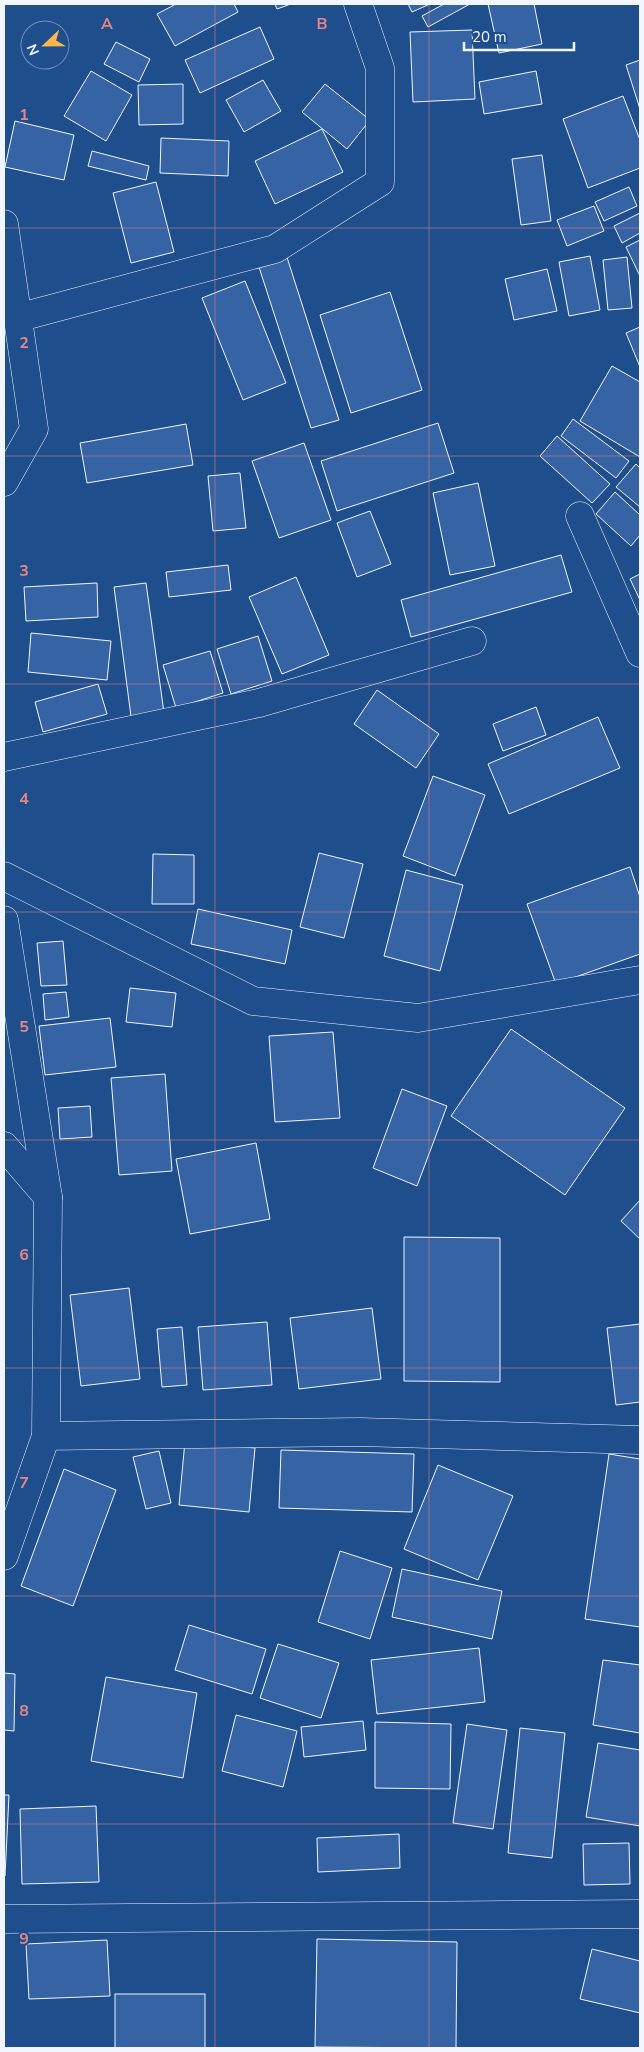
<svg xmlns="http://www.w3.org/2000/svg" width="644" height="2052" font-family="'Nunito Sans',sans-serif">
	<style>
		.building { fill: #3563a3; stroke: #f2f6ff }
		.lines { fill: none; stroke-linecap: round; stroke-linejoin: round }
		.minor-casing { stroke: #f2f6ff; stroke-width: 29 }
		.minor { stroke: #1f4e8c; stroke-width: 28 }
		.grid { fill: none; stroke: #e38589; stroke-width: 1; stroke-opacity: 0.55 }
		.grid-label { font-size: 16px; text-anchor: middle; font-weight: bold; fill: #e38589; stroke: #1f4e8c; stroke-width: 4; stroke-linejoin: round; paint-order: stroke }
	</style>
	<rect width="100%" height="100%" fill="#1f4e8c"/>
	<g class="building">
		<polygon points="176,4 234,4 238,12 175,46 157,14"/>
		<polygon points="275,4 291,4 277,9"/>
		<polygon points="408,4 430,4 412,12"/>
		<polygon points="444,4 470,4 428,27 422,16"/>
		<polygon points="488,4 534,4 542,44 499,53"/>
		<polygon points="260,27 274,59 200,93 185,60"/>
		<polygon points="472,30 475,99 413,102 410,32"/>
		<polygon points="116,42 150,59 139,82 104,64"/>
		<polygon points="640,60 640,109 626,65"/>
		<polygon points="91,71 132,95 106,141 64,116"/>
		<polygon points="536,71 542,104 484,114 479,82"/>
		<polygon points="263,80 281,111 244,132 226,100"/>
		<polygon points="183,84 183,124 139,125 138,85"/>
		<polygon points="325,84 370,120 347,149 302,112"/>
		<polygon points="623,96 640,140 640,168 588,188 563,119"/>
		<polygon points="15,121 74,135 64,180 5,167"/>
		<polygon points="322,129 343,172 275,204 255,161"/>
		<polygon points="161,138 229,141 228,176 160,173"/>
		<polygon points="92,151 149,166 146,180 88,166"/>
		<polygon points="542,155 551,221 521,225 512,159"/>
		<polygon points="156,182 174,252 131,263 113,193"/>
		<polygon points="629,187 637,206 604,221 595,202"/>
		<polygon points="594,206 604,231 567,246 557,220"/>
		<polygon points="640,213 640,233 622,243 614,226"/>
		<polygon points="640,240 640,276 626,247"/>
		<polygon points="285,251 339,420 311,428 257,261"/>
		<polygon points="590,256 600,310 569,316 559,262"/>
		<polygon points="627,257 632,308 608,310 603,260"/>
		<polygon points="547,269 557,311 514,320 505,279"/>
		<polygon points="245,281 286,383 243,400 202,298"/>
		<polygon points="390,292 422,390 351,413 320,315"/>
		<polygon points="640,327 640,367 626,333"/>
		<polygon points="612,366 640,382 640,457 580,421"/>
		<polygon points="573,419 629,461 616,478 561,436"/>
		<polygon points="438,423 454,473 337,511 321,461"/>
		<polygon points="186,424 193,465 87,483 80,443"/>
		<polygon points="557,436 610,484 592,503 540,456"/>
		<polygon points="304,443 331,520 279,538 252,461"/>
		<polygon points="636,464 640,468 640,507 616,487"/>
		<polygon points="240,473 246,528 213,531 208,476"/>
		<polygon points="478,483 495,566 450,575 433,493"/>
		<polygon points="615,492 640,515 640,535 631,546 596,514"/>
		<polygon points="370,511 391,564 357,577 337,523"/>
		<polygon points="561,555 572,592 411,637 401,600"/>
		<polygon points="228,565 231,590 169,597 166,572"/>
		<polygon points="640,574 640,600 630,579"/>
		<polygon points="296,577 329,655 282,674 249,597"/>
		<polygon points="97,583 98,617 26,621 24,587"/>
		<polygon points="146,583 165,720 132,724 114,587"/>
		<polygon points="31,633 111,641 107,680 28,672"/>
		<polygon points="258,636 272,681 231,694 217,649"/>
		<polygon points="210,651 223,693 176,708 163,665"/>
		<polygon points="98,684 107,714 43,732 35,702"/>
		<polygon points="377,690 439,734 416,768 354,724"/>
		<polygon points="536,707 546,735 503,751 493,724"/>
		<polygon points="598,717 620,768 509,814 488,764"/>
		<polygon points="433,776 485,795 455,876 403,856"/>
		<polygon points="319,853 363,864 344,938 300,927"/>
		<polygon points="153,854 194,855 194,904 152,904"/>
		<polygon points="630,867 640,897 640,954 556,984 527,904"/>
		<polygon points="406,870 463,885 440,971 384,956"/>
		<polygon points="198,909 292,930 285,964 191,944"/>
		<polygon points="63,941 67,985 41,986 37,943"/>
		<polygon points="130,988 176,993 172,1027 126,1022"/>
		<polygon points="66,992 69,1017 45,1020 43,994"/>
		<polygon points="110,1018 116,1067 45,1075 39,1026"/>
		<polygon points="511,1029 625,1108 565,1195 451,1116"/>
		<polygon points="333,1032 340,1118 275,1122 269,1036"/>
		<polygon points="165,1074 172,1171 119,1175 111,1078"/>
		<polygon points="402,1089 447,1106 417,1186 373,1168"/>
		<polygon points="90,1106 92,1137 60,1139 58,1108"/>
		<polygon points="256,1143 270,1219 190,1234 176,1159"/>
		<polygon points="640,1200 640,1239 621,1221"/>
		<polygon points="404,1237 500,1238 500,1382 404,1381"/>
		<polygon points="129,1288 140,1379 81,1386 70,1295"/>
		<polygon points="372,1308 381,1379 299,1389 290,1318"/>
		<polygon points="267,1322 272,1385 203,1390 198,1327"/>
		<polygon points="640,1324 640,1402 616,1405 607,1328"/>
		<polygon points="182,1327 187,1385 162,1387 157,1329"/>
		<polygon points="185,1441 255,1448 249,1512 179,1505"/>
		<polygon points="281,1450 414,1454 412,1512 279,1508"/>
		<polygon points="159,1451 171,1503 146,1509 133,1457"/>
		<polygon points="609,1454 640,1459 640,1627 585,1619"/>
		<polygon points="438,1465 513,1496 478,1580 404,1549"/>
		<polygon points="64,1469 116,1490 73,1606 21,1586"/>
		<polygon points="340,1551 392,1568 370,1639 318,1622"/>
		<polygon points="402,1569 502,1591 492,1639 392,1617"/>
		<polygon points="189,1625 266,1649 252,1694 175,1670"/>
		<polygon points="278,1644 339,1663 321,1718 260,1698"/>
		<polygon points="479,1648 485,1702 377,1714 371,1660"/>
		<polygon points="603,1660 640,1665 640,1733 593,1725"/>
		<polygon points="4,1673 15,1674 14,1731 4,1730"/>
		<polygon points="106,1677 197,1693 183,1778 91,1761"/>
		<polygon points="236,1715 297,1731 283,1787 222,1771"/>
		<polygon points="363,1721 366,1750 304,1757 301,1727"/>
		<polygon points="375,1722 451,1724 450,1789 375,1788"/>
		<polygon points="467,1724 507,1730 493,1829 453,1823"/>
		<polygon points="520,1728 565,1733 552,1858 508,1853"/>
		<polygon points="598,1743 640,1750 640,1826 586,1817"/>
		<polygon points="4,1795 9,1795 5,1876 4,1876"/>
		<polygon points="96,1806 99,1882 22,1884 20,1809"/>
		<polygon points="399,1834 400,1868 318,1872 317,1838"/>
		<polygon points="629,1843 630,1884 584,1885 583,1844"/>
		<polygon points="317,1939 457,1942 456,2048 315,2047"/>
		<polygon points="107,1940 110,1996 29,1999 26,1944"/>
		<polygon points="592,1949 640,1961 640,2013 580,1999"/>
		<rect x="115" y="1994" width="90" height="54"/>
	</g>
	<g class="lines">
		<g class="minor-casing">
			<g id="minor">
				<polyline points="4,224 34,429 4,482"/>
				<polyline points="17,318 275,249 380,182 380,68 358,4"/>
				<polyline points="580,516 640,653"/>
				<polyline points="4,757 259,703 472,641"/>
				<polyline points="4,876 253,1001 418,1018 640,980"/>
				<polyline points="4,920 48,1197 46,1436 4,1556"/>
				<polyline points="4,1146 48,1197"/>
				<polyline points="46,1436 359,1432 640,1440"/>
				<polyline points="4,1919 640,1914"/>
			</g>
		</g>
		<use href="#minor" class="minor"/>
	</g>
	<path class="grid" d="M215,4V2048M429,4V2048M4,228H640M4,456H640M4,684H640M4,912H640M4,1140H640M4,1368H640M4,1596H640M4,1824H640"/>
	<g class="grid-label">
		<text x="107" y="29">A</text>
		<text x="322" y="29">B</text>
		<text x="24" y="120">1</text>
		<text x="24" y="348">2</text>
		<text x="24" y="576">3</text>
		<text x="24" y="804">4</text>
		<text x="24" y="1032">5</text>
		<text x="24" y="1260">6</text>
		<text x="24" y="1488">7</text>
		<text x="24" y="1716">8</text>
		<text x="24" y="1944">9</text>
	</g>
	<rect width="644" height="2052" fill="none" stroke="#f2f6ff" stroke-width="10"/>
	<g transform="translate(45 45) rotate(248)"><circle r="24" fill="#1f4e8c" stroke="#7391ba"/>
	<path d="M0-4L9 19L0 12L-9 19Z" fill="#ffb74d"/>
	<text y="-8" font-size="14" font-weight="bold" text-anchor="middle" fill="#f2f6ff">N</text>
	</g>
	<path d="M464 42v8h110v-8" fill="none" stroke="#f2f6ff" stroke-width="2.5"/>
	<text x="472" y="42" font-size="15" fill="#f2f6ff" stroke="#1f4e8c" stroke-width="4" paint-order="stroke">20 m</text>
</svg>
